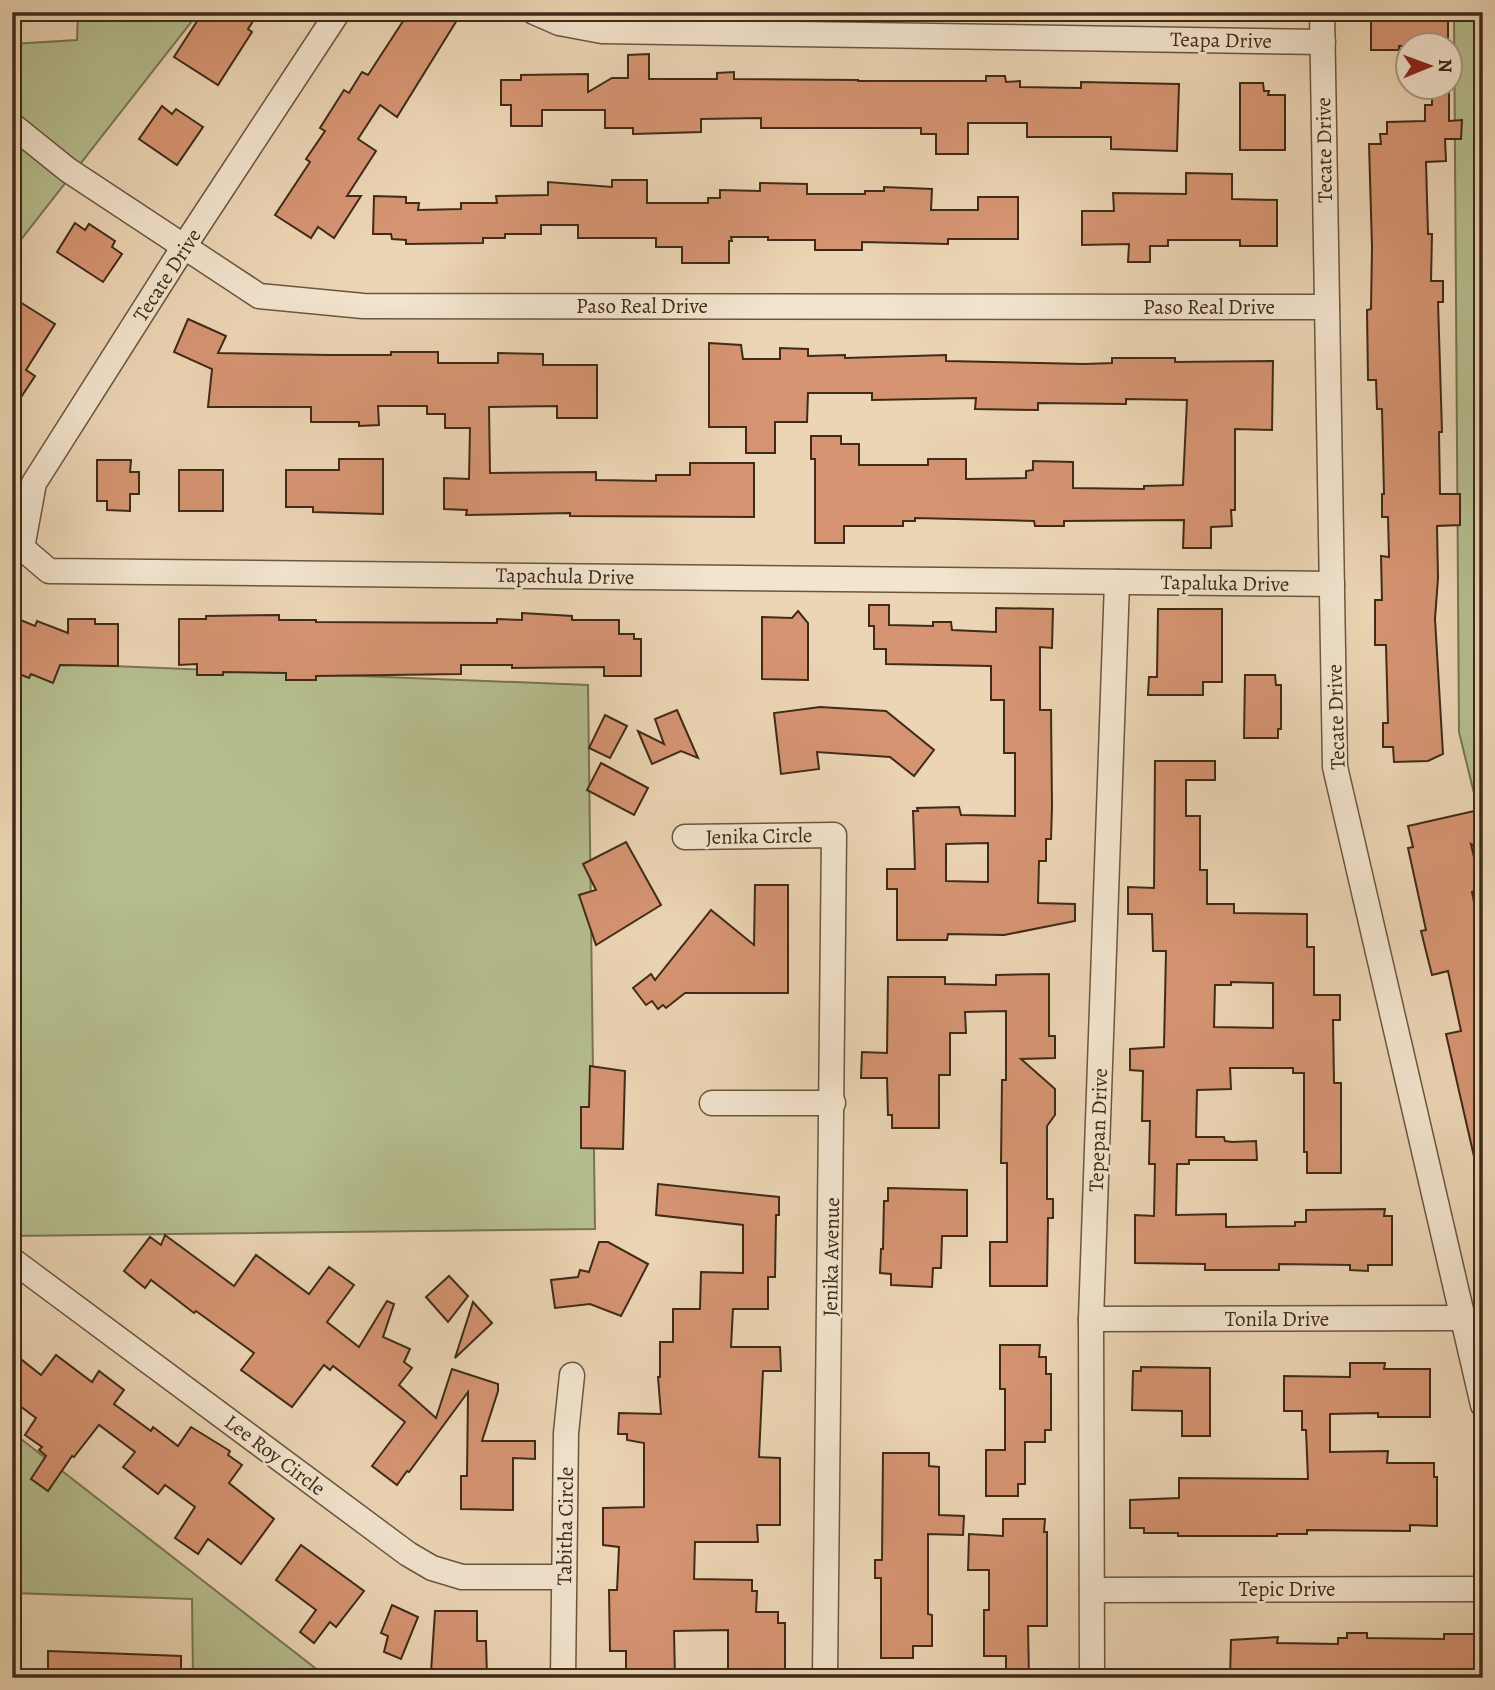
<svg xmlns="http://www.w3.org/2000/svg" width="1495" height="1690" font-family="Alegreya,serif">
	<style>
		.green { fill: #b6be8f; stroke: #7a7454; stroke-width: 2 }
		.building { fill: #d69472; stroke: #3f2b19; stroke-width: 2; fill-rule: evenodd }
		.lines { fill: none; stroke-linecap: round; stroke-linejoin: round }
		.minor-casing { stroke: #6a5640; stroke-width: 27 }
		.minor { stroke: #f3e4ce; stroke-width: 24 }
		.labels { text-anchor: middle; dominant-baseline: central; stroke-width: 5; stroke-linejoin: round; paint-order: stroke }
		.street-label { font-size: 21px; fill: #3f2b19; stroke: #f3e4ce }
	</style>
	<rect width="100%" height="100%" fill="#ecd5b4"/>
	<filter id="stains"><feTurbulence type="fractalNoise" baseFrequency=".00286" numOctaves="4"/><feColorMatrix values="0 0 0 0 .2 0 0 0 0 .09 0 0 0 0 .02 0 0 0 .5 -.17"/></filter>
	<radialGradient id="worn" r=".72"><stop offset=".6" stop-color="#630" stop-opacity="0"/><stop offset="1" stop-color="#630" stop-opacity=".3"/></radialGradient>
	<g class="green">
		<polygon points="78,12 199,12 12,251 12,44 77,40"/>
		<polygon points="1454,12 1483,12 1483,830 1459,732"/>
		<polygon points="12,662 588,685 595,1229 12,1236"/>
		<polygon points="12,1432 328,1678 193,1678 192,1599 12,1593"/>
	</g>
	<g class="building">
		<polygon points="203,12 259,12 248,29 252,32 218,85 174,57"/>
		<polygon points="409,12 462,12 397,117 380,105 358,139 376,151 347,196 361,196 334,238 318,227 311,238 275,215 310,162 306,159 325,131 320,128 344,90 349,93 362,72 368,75"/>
		<polygon points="1411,13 1412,18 1448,17 1448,46 1399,46 1399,50 1371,50 1371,14"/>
		<polygon points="649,54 649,79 717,79 717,73 734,72 734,79 858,80 858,81 986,81 986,76 1005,76 1006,82 1020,81 1020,87 1081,88 1081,82 1179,84 1177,151 1111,149 1111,137 1027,137 1027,123 968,123 968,154 936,154 936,134 921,134 921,128 761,128 761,118 701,119 701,132 633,134 633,128 605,128 605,110 542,110 542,126 511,126 511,105 501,105 501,80 521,80 521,75 588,74 588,92 612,78 628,78 628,55"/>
		<polygon points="1240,83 1263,83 1264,91 1269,91 1268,95 1285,95 1285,150 1240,150"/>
		<polygon points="1432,88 1449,88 1449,121 1462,120 1461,139 1445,139 1446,161 1426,162 1428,234 1432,234 1431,281 1443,281 1443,302 1438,302 1442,432 1439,432 1440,494 1460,494 1460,525 1437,526 1438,578 1435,619 1443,754 1428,761 1394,762 1393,747 1383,747 1383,723 1388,723 1386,645 1375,645 1375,600 1382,600 1381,556 1389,557 1388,517 1382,517 1382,494 1384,494 1382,409 1377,409 1376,380 1368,380 1367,310 1371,309 1372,247 1369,144 1381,144 1380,134 1387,134 1387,122 1425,121 1425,105 1432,105"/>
		<polygon points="162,106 172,114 176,109 203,127 177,165 139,139"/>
		<polygon points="1186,173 1232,174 1232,199 1277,200 1277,246 1240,246 1240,240 1168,240 1168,246 1150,246 1150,262 1128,262 1129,244 1082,245 1082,211 1114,211 1113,193 1186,194"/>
		<polygon points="612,180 647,180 647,203 708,203 708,198 720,198 720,190 760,191 760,183 807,184 807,194 865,194 865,191 884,191 884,187 932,189 931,210 978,210 978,197 1018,197 1018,239 948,239 948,244 862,242 862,250 815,250 815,240 768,240 768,237 731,237 732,241 729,241 729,263 682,263 682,247 656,247 656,238 578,238 578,225 541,225 541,234 505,234 505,238 483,238 483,243 406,244 406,240 392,239 391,234 373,234 374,196 406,197 406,203 419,203 418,210 461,209 461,203 497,203 496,196 548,195 548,182 612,187"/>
		<polygon points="75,223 85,230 89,224 115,241 112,247 122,254 103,282 57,252"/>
		<polygon points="12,297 55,324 26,370 35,376 12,411"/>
		<polygon points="188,319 226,336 218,353 330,355 391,355 391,352 438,352 438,363 498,363 498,353 543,354 543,365 597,365 597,418 557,418 557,406 489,407 490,473 596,472 596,480 656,481 656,475 690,475 690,463 754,463 754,517 570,516 570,513 466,515 467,510 444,509 444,478 469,479 470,428 445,428 445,414 427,414 427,406 378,406 379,425 359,426 359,422 311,422 311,407 208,407 212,369 174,352"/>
		<polygon points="709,343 741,345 743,359 780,359 780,348 808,349 808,356 845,355 845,358 946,355 946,361 1085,364 1112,363 1112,358 1175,358 1175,362 1273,361 1272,430 1235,429 1235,510 1231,510 1232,526 1211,527 1211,548 1183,548 1184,520 1064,521 1064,526 1035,526 1034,521 915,518 915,521 903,521 903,526 844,526 844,543 815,543 815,459 811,459 811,436 841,436 841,444 859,444 859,465 928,465 928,459 966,459 966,479 1026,478 1026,471 1033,470 1033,461 1073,462 1073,488 1144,489 1144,486 1183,485 1187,400 1126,399 1126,404 1038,403 1038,410 975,409 976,398 872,400 872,393 808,393 807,422 775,422 775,453 746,453 746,427 709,427"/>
		<polygon points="339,459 383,459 383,514 313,512 313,507 286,507 286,470 339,470"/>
		<polygon points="97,460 131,460 130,472 139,472 139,494 130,494 130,511 107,510 107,501 97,501"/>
		<rect x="179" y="470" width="44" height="41"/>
		<path d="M869,605H889V625L933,626V622H951L952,630L996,632V608L1053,609L1052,648L1040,647V710H1051L1052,806L1051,839H1046V861H1039L1038,903L1075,904V921L1004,935L948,934L947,940H897V889H887V869H915L913,811H918L917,808L959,807L961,815L1015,816V753H1004V700H991V666L886,664V649H874V626H869ZM988,843V882L946,881V844Z"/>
		<polygon points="1158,609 1222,609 1222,682 1203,682 1203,695 1148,695 1149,677 1157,677"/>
		<polygon points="798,611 808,623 808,680 762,679 762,617 792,618"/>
		<polygon points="522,613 572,616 572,620 619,620 619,634 634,634 634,639 641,639 641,676 604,676 604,667 512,668 512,665 461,665 461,674 316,676 316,680 286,680 286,673 223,672 223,675 197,675 197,664 179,665 179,619 206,619 206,616 279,615 279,620 316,620 316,622 497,623 497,619 522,620"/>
		<polygon points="18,619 35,626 37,621 68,633 68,619 95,619 95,624 118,624 118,666 60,665 53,683 31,674 29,678 12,671 12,620 17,621"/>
		<polygon points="1245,675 1275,675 1276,685 1281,685 1281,729 1278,729 1278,738 1244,738"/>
		<polygon points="820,707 886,711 934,750 914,776 890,757 817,752 819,769 781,774 774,713"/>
		<polygon points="677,710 698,758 681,751 652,764 638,731 664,744 655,719"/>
		<polygon points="605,715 627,726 610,758 589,748"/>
		<path d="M1155,761H1215V780H1186V816H1200V870H1207V904H1234V913L1307,914V947H1314V995H1340V1020H1333L1334,1083H1341V1173H1307V1152H1304V1073H1293V1068H1230L1231,1089L1197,1090L1196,1137H1224L1225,1141L1232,1142L1256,1141L1257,1160H1189V1164H1177L1176,1215L1226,1214V1227L1295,1226V1222H1306V1210L1385,1209L1384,1216H1392V1265H1368V1271L1350,1270V1265L1279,1264V1270H1205V1264L1135,1263V1215L1154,1216L1155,1164H1149L1150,1121H1142L1143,1071L1130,1070V1049L1164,1047L1166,951H1153L1152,914H1128V887L1154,888ZM1231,982L1273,983V1028L1214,1027L1215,985H1231Z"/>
		<polygon points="601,763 648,788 634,815 587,790"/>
		<polygon points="1483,809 1483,852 1471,844 1481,889 1472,892 1483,946 1483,1160 1475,1161 1446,1034 1461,1031 1448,971 1432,975 1421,931 1426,930 1408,848 1413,847 1408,826"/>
		<polygon points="626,842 661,905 596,945 579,895 596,890 583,864"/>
		<polygon points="755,885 788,885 788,993 685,993 666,1008 663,1005 658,1009 652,1001 646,1005 633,988 651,974 655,980 711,910 754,945"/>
		<polygon points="1049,974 1049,1036 1055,1036 1055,1058 1021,1059 1055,1089 1055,1115 1047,1126 1047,1199 1053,1199 1053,1218 1048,1218 1047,1286 990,1286 990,1242 1007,1242 1007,1163 1001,1163 1002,1080 1006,1080 1006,1011 965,1012 966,1033 950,1033 950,1075 939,1075 939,1128 892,1128 892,1115 888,1115 887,1078 861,1078 862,1052 887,1053 888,977 945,977 945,984 996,985 996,975"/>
		<polygon points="590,1066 625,1071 623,1149 581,1148 581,1107 589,1107"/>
		<polygon points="658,1184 779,1197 779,1215 776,1215 775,1277 768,1277 768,1309 733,1309 731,1347 780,1347 781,1371 763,1371 759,1457 780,1458 780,1525 757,1525 758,1542 695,1542 694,1579 752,1580 752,1591 757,1591 756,1612 778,1612 778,1623 785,1623 785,1678 728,1678 728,1630 674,1631 675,1678 626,1678 626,1651 610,1651 609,1590 617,1590 619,1547 603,1545 603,1508 644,1507 644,1443 627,1440 627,1434 618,1434 619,1413 661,1414 658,1377 660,1377 660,1342 673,1342 673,1309 700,1309 701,1272 743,1273 743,1225 656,1215"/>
		<polygon points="888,1188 967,1190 967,1236 942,1236 941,1268 933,1268 932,1287 891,1285 891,1274 880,1273 881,1249 883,1249 884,1201 888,1201"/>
		<polygon points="165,1235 234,1286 256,1255 309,1294 329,1267 354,1285 327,1322 359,1347 387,1301 394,1304 383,1337 410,1349 404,1362 412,1368 399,1385 436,1418 452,1369 498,1384 498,1391 482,1441 535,1441 535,1459 513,1458 513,1510 461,1509 461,1476 467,1476 468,1392 409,1472 407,1471 397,1485 372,1466 405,1422 333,1366 330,1370 324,1365 292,1407 241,1370 254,1353 196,1311 194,1313 151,1280 145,1288 124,1271 150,1237 161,1245"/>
		<polygon points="599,1242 608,1242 648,1264 621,1316 590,1304 555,1308 551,1280 578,1277 580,1270 589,1272"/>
		<polygon points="449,1276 468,1296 448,1322 426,1297"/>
		<polygon points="473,1302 492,1323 455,1358"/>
		<polygon points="1000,1345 1040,1345 1039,1357 1046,1357 1046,1374 1051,1374 1051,1430 1045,1430 1045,1442 1025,1442 1025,1484 1018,1484 1018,1496 986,1496 986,1450 1005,1450 1005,1389 1000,1389"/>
		<polygon points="12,1352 41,1375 56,1355 92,1382 99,1371 124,1390 114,1404 151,1431 153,1427 178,1446 191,1427 230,1451 228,1455 242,1465 229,1483 274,1519 241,1564 208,1539 198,1554 175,1538 195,1507 165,1485 158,1494 123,1467 135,1452 99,1425 74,1457 72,1456 48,1491 31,1479 46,1456 39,1450 42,1447 25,1435 36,1418 12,1400"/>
		<polygon points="1350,1363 1385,1363 1384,1369 1430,1369 1430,1417 1378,1417 1378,1413 1330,1414 1330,1452 1388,1451 1387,1463 1434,1463 1434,1477 1437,1477 1437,1526 1410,1525 1410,1531 1307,1530 1307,1534 1277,1534 1277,1536 1178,1536 1178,1533 1144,1533 1144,1528 1130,1528 1130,1500 1179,1498 1179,1478 1308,1479 1306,1430 1302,1430 1302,1411 1284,1411 1284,1376 1350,1377"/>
		<polygon points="1141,1367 1210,1368 1210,1436 1182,1436 1182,1411 1132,1410 1133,1371 1141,1371"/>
		<polygon points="883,1453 929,1453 929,1466 939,1467 939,1515 964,1516 963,1535 928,1534 928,1614 932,1615 932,1646 913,1646 913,1658 881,1658 881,1578 875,1578 875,1560 882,1560"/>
		<polygon points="1003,1519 1045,1519 1044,1532 1047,1532 1047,1626 1028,1626 1029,1678 1006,1678 1006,1656 984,1656 984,1610 989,1610 989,1570 968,1570 969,1534 1003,1536"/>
		<polygon points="301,1545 364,1591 336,1627 330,1622 314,1643 300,1632 316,1610 276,1580"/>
		<polygon points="392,1605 418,1617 401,1659 384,1652 388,1636 381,1633"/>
		<polygon points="435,1611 477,1611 477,1641 486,1641 487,1678 444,1678 444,1673 431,1672"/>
		<polygon points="1347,1633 1367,1633 1367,1638 1444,1639 1444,1634 1482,1634 1482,1678 1230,1678 1231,1640 1278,1637 1277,1643 1338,1644 1338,1638 1347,1638"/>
		<polygon points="48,1651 181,1656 181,1678 48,1678"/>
	</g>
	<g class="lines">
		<g class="minor-casing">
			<g id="minor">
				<polyline points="338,12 183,248 34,483 22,548 49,571 1332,584"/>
				<polyline points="534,12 559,23 602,31 1323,42"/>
				<polyline points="1322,12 1335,767 1483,1405"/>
				<polyline points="12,125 68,170 259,296 363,306 1327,307"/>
				<polyline points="685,837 834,835 825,1678"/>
				<polyline points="712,1103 833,1103"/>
				<polyline points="12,1260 408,1554 432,1568 462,1577 564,1577"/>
				<polyline points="1091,1319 1463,1318"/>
				<polyline points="1092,1590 1483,1589"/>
				<polyline points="563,1678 566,1433 572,1375"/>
				<polyline points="1092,1678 1091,1319 1117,582"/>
			</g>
		</g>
		<use href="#minor" class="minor"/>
	</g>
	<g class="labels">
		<g class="street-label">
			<text transform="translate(1221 40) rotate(1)">Teapa Drive</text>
			<text transform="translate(1324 150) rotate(-91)">Tecate Drive</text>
			<text transform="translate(167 275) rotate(-57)">Tecate Drive</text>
			<text x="642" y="306">Paso Real Drive</text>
			<text x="1209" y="307">Paso Real Drive</text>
			<text transform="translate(565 576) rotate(1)">Tapachula Drive</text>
			<text transform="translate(1225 583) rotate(1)">Tapaluka Drive</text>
			<text transform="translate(1336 717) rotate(-92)">Tecate Drive</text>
			<text transform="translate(759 836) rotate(-1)">Jenika Circle</text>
			<text transform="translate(1098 1130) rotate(-88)">Tepepan Drive</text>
			<text transform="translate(831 1257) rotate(-89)">Jenika Avenue</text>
			<text x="1277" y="1319">Tonila Drive</text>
			<text transform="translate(275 1455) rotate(37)">Lee Roy Circle</text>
			<text transform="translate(565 1526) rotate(-89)">Tabitha Circle</text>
			<text x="1287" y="1589">Tepic Drive</text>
		</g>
	</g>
	<rect width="1495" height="1690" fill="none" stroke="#ecd5b4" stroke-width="42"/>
	<rect x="14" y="14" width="1467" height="1662" fill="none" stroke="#3f2b19" stroke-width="3.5"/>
	<rect x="21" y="21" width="1453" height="1648" fill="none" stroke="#3f2b19" stroke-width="2"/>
	<g transform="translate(1429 66) rotate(89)"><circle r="33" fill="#f3e4ce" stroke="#ab9a86" stroke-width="2"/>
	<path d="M0-5L12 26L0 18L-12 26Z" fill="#8f2418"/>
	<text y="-10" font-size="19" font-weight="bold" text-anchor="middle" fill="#3f2b19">N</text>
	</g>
	<rect width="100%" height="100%" filter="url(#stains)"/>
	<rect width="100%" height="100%" fill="url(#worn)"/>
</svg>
